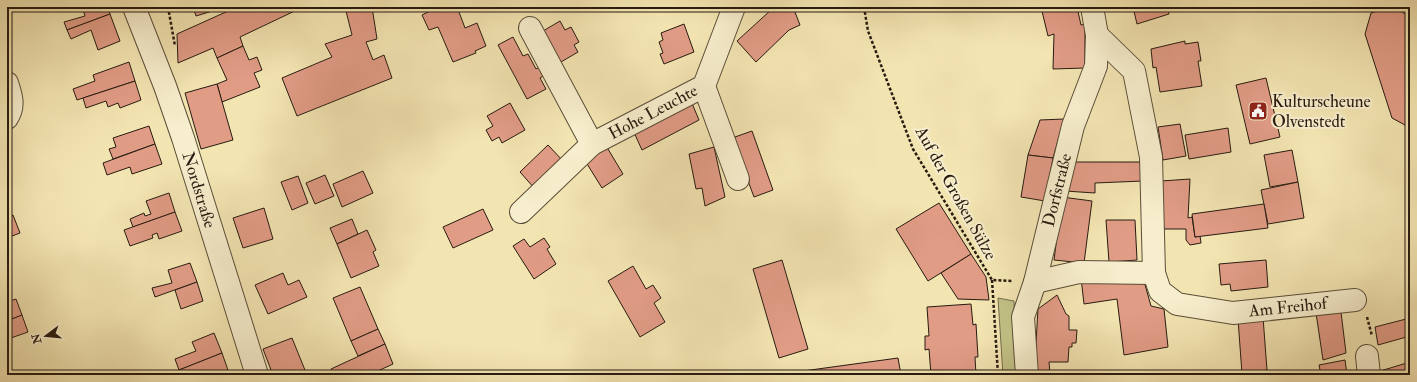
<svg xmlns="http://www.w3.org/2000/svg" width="1417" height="382" font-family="'IM FELL Double Pica',serif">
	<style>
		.green { fill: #c3c287; stroke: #756e4c }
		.building { fill: #e19c86; stroke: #271b10 }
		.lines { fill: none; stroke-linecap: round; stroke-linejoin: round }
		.minor-casing { stroke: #5a4e38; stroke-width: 24 }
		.path { stroke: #271b10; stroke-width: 2.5; stroke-dasharray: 3 2; stroke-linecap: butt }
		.minor { stroke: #f7eecd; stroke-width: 22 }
		.labels { text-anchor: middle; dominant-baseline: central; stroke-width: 4; stroke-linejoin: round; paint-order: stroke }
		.poi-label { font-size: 17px; fill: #271b10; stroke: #f7eecd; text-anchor: start }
		.street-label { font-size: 17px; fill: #271b10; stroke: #f7eecd }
	</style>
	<rect width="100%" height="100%" fill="#f3e5b2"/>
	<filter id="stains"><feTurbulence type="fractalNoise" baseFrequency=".005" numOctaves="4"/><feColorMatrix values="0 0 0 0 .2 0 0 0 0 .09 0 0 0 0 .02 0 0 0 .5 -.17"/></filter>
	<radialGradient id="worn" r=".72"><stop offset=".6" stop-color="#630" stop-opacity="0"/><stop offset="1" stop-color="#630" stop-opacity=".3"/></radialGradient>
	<polygon class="green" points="998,298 1014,301 1016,375 1003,375"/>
	<g class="building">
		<polygon points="82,7 108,7 110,14 67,30 64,22 85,16"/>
		<polygon points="193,7 219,7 219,9 196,16"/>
		<polygon points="237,7 301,8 240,37 243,46 217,58 213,48 178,63 177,34"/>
		<polygon points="345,7 372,7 377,39 366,42 373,60 384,55 392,78 297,116 282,78 332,57 325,44 352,35"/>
		<polygon points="430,7 463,7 464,9 459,12 465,28 477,23 486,46 475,51 476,53 453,62 438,27 429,30 422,15 432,10"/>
		<polygon points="782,7 793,7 800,25 789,30 756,62 737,41 772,9"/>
		<polygon points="1041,7 1077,7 1081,25 1085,24 1085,68 1053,69 1054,34 1048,36"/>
		<polygon points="1133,7 1168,7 1169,14 1137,24"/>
		<polygon points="1389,7 1396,7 1410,18 1409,134 1405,125 1392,118 1365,34 1371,13"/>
		<polygon points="110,14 120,41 98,50 91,30 71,39 67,30"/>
		<polygon points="560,21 565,30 571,27 579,42 574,45 578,52 561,62 543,31"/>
		<polygon points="684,24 694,52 664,64 660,54 663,53 659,42 663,40 661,33"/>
		<polygon points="513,37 523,56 528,54 536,69 545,64 550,72 540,78 546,89 527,99 498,45"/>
		<polygon points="1185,41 1185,44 1198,42 1201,61 1198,61 1202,86 1160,92 1156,67 1153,68 1151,49"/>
		<polygon points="243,46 249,60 257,57 262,70 254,73 260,87 222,102 217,84 227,80 217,58"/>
		<polygon points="129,62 135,81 77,100 73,89 95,81 93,75"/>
		<polygon points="1266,78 1280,137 1250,144 1236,85"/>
		<polygon points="135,81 141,100 120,108 118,103 108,107 106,101 86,108 83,98"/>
		<polygon points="217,84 233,140 201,149 185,93"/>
		<polygon points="691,101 699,120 642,150 632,128"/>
		<polygon points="510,103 525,130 502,143 499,137 492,141 486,130 493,126 487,116"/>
		<polygon points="1064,119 1053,158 1028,155 1040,120"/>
		<polygon points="1180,124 1186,156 1163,160 1158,127"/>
		<polygon points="149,126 155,144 113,159 109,149 116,147 113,138"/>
		<polygon points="1228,128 1231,152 1189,159 1185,135"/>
		<polygon points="752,131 773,190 754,197 732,138"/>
		<polygon points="155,144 162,164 132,174 130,167 107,175 103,163"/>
		<polygon points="605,144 623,174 602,188 584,159"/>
		<polygon points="548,145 564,162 535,189 520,172"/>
		<polygon points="714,147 725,197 705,206 702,188 696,189 689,154"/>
		<polygon points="1292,150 1298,182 1270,187 1264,155"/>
		<polygon points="1028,155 1053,158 1045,201 1021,197"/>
		<polygon points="1073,162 1143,162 1143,181 1095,183 1095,193 1065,191"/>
		<polygon points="363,171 373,193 342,207 333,184"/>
		<polygon points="325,175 334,196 315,204 306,183"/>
		<polygon points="298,176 308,203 292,210 281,182"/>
		<polygon points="1190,179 1188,218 1192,217 1195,237 1200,236 1201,243 1190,245 1186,240 1186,229 1160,229 1161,181"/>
		<polygon points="1298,182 1304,218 1268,224 1261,190"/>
		<polygon points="169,193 175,212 133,227 130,219 144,213 145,216 151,214 146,201"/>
		<polygon points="1062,197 1092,201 1084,263 1054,260"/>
		<polygon points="939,203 971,254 928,281 896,229"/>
		<polygon points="1264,204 1268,228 1195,237 1192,214"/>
		<polygon points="264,208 273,239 243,248 233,218"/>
		<polygon points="483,209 493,230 453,248 443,227"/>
		<polygon points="175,212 182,231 159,239 157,233 152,235 153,238 130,246 124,230"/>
		<polygon points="13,215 20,233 7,238 7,217"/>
		<polygon points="352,219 358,234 337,244 330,228"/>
		<polygon points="1106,220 1135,220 1137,260 1109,262"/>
		<polygon points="367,230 376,250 373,252 379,266 351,278 337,244"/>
		<polygon points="544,238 550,247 547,249 556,264 534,279 513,246 524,239 530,247"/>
		<polygon points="971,254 986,277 989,300 958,299 941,273"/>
		<polygon points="782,260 808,349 779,358 753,269"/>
		<polygon points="1266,260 1268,287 1231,291 1230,284 1221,285 1219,264"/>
		<polygon points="190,263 197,282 155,297 152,288 172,283 168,270"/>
		<polygon points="633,266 646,289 653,285 661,298 654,303 665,322 640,337 608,281"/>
		<polygon points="283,273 288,285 299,280 307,297 268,314 255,285"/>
		<polygon points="1081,278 1144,281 1151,306 1164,309 1168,347 1124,355 1117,299 1084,304"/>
		<polygon points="197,282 203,301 181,309 175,290"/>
		<polygon points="360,287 378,329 351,341 333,298"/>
		<polygon points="1057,295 1066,314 1069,316 1069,330 1077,330 1076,343 1072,343 1072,347 1069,347 1068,362 1049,362 1050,374 1036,375 1035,361 1038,309"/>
		<polygon points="16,299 22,315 7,321 7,302"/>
		<polygon points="971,304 973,325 976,324 978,357 975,357 976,375 931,375 929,349 925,350 925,336 929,336 927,307"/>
		<polygon points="1341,312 1346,353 1323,360 1316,313"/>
		<polygon points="22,315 28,332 11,338 12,340 7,341 7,321"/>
		<polygon points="1263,317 1267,370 1242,374 1238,319"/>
		<polygon points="1410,318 1410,336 1378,345 1375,327"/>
		<polygon points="378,329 385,344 358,356 351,341"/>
		<polygon points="214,333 222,353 179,370 175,359 196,351 192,342"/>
		<polygon points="292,338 307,375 273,375 263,349"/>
		<polygon points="385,344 393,364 369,375 334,375 331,369"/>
		<polygon points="222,353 229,373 223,375 205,375 203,370 197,372 198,374 196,375 180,375 179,370"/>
		<polygon points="898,358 901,375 774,375"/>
		<polygon points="1345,360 1347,375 1321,375 1319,365"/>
		<polygon points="1410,362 1410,375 1378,375 1377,372"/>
	</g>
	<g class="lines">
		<g class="minor-casing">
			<g id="minor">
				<polyline points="134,7 165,86 183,138 257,375"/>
				<polyline points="530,28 592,144"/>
				<path d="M7,83C11,95 15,106 7,118"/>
				<polyline points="704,86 738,179"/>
				<polyline points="521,212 592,144 704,86 734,7"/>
				<polyline points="1154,273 1160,291 1177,304 1233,313 1355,300"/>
				<polyline points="1035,282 1079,272 1154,273 1151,157 1134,71 1097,35"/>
				<polyline points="1367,356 1369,375"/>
				<polyline points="1027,375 1023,317 1035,282 1073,126 1096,66 1097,35 1092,7"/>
			</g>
		</g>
		<g class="path">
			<polyline points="168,7 175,46"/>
			<polyline points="864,7 868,31 913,149 992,280 1013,281"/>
			<polyline points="992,280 998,375"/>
			<polyline points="1367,317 1372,336"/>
		</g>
		<use href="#minor" class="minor"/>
	</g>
	<defs>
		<g id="civic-square" transform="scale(1)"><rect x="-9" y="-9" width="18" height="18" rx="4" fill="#8f2418" stroke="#f7eecd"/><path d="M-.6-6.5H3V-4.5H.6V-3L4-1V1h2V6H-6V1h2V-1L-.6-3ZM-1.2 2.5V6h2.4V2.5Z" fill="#fff"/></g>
	</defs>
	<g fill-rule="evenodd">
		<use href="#civic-square" x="1258" y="111"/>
	</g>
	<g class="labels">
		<g class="poi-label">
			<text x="1272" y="101">Kulturscheune<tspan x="1272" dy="20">Olvenstedt</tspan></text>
		</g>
		<g class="street-label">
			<text transform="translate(653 112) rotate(-28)">Hohe Leuchte</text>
			<text transform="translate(199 190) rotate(73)">Nordstraße</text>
			<text transform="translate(1057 190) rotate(-76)">Dorfstraße</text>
			<text transform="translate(956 193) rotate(61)">Auf der Großen Sülze</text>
			<text transform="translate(1288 307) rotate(-6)">Am Freihof</text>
		</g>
	</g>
	<rect width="1417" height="382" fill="none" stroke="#f3e5b2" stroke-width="24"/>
	<rect x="8" y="8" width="1401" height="366" fill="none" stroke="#271b10" stroke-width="2"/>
	<rect x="12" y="12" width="1393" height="358" fill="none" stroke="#271b10"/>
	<g transform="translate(46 336) rotate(254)" stroke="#f7eecd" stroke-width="3" paint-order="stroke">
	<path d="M0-3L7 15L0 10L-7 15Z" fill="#271b10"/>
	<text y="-6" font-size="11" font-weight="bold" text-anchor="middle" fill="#271b10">N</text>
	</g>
	<rect width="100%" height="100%" filter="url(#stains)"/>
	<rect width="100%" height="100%" fill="url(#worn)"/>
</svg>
